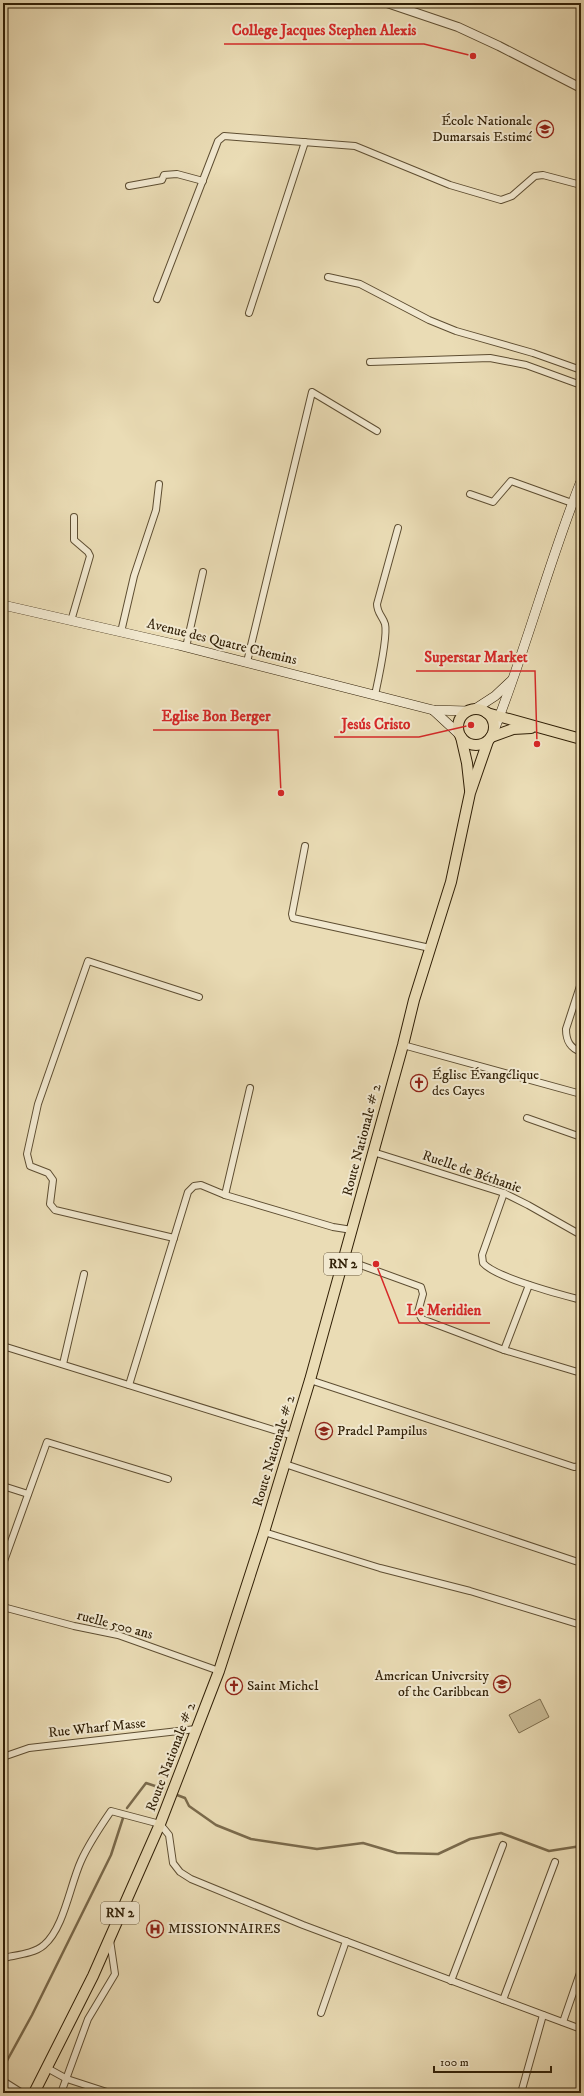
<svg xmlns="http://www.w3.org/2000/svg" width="584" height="2096" font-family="'IM FELL DW Pica',serif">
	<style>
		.pitch { fill: #cabc97; stroke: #7d6e4e }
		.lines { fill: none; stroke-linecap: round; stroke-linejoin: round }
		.stream { stroke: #7a6a4c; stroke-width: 2.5 }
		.minor-casing { stroke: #5e4e32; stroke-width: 8 }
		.tertiary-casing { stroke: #5e4e32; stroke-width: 10 }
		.secondary-casing { stroke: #301f06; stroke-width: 10 }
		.primary-casing { stroke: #301f06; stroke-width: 12 }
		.minor { stroke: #f1e8cf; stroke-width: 6 }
		.tertiary { stroke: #f1e8cf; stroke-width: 8 }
		.secondary { stroke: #f1e8cf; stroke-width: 9 }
		.primary { stroke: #eadcb5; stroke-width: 10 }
		.labels { text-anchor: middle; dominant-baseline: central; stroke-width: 4; stroke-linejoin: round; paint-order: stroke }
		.shield { fill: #f1e8cf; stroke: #6a5b42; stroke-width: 1 }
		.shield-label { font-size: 13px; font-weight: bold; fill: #301f06 }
		.poi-label { font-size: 14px; fill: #301f06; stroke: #f1e8cf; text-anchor: start }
		.street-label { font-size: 14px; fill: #301f06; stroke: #f1e8cf }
		.leader { fill: none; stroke: #d62828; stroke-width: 1.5 }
		.callout-dot { fill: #d62828; stroke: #f1e8cf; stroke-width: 1.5 }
		.callout-label { font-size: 15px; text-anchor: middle; font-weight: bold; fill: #d62828; stroke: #f1e8cf; stroke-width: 4; stroke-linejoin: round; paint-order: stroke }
	</style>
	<rect width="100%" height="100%" fill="#eadcb5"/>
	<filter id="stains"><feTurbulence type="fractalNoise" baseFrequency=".005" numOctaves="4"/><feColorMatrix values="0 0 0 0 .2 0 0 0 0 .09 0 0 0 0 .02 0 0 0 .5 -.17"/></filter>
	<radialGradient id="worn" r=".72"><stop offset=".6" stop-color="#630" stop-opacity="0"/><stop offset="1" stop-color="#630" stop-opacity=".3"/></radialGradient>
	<polygon class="pitch" points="540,1699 549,1717 519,1733 509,1715"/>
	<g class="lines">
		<g class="stream">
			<polyline points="177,1795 185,1798 189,1806 216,1825 251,1839 317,1849 363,1843 397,1853 438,1854 470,1839 501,1833 549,1851 581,1846"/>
			<polyline points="127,1808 146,1783 164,1789"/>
			<polyline points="3,2068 32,2015 111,1855 123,1818"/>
		</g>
		<g class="minor-casing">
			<g id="minor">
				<polyline points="129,186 162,180 164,175 177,174 203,181"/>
				<polyline points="328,277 360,284 429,320 456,331 533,353 581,370"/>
				<polyline points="157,299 218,141 224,136 355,146 450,185 501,200 512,196 535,176 543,175 581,185"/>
				<polyline points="249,313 305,142"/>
				<polyline points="370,362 490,358 526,365 581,385"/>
				<polyline points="470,494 493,502 511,481 572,503"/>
				<polyline points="71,621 90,556 88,552 74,540 74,517"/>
				<polyline points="121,632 134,576 156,510 159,484"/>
				<polyline points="186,647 203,572"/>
				<polyline points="247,662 312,392 377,431"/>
				<path d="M375,695C378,681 388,636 385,624C383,617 377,613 377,604L398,528"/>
				<polyline points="305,846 292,914 293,918 430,948"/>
				<path d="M581,983L566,1029C566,1041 570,1048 581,1052"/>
				<polyline points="403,1045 581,1094"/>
				<polyline points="527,1118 581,1137"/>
				<polyline points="373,1152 504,1193 528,1205 581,1235"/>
				<path d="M504,1193L482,1255L483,1263C496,1278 559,1294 581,1300"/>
				<polyline points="225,1195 333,1227 352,1230"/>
				<polyline points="174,1238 55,1210 50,1204 53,1180 48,1173 30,1166 27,1154 38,1104 88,961 199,997"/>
				<polyline points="344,1259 421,1287 423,1294 418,1312 422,1319 504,1350 581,1373"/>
				<polyline points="3,1346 293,1436"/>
				<polyline points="504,1350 529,1285"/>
				<polyline points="63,1364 84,1274"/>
				<polyline points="310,1380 574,1467 581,1466"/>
				<polyline points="129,1385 188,1192 194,1186 201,1185 225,1195 250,1088"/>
				<polyline points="285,1464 581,1563"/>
				<polyline points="3,1486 28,1494"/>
				<polyline points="264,1532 380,1568 470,1591 581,1625"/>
				<polyline points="3,1564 47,1442 168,1479"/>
				<polyline points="3,1607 74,1626 118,1635 219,1671"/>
				<polyline points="3,1757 29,1748 196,1729"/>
				<path d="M3,1958C15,1955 34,1954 44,1945C64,1928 70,1885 81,1861C89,1843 100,1827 111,1811L160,1824L169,1835L173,1863L180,1872L191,1879L303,1925L581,2029"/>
				<polyline points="451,1981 503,1845"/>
				<polyline points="503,2000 555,1862"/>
				<polyline points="321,2013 346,1941"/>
				<polyline points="3,2019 4,2017"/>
				<polyline points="563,2022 581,1970"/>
				<polyline points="47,2068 67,2079 110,2093"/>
				<polyline points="3,2081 22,2093"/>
				<polyline points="61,2093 88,2019 115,1974 110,1940"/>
				<polyline points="521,2093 543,2015"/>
			</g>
		</g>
		<g class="tertiary-casing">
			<polyline id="tertiary" points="387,3 458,27 499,46 581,88"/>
		</g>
		<g class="secondary-casing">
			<g id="secondary">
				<polyline points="3,605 178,645 433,710 467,711"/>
				<polyline points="475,709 495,696 511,681"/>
				<polyline points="433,710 459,734"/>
				<path d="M493,733C526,650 548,564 581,481"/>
			</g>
		</g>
		<g class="primary-casing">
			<g id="primary">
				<circle cx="476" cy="727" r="18"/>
				<polyline points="487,713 581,739"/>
				<polyline points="461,737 467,763 470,790"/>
				<polyline points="491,737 513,729 531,728"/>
				<polyline points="34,2093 93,1976 160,1824 219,1671 264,1532 310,1380 403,1045 414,1000 451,882 470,793 488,741"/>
			</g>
		</g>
		<use href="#minor" class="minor"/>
		<use href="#tertiary" class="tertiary"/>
		<use href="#secondary" class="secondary"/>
		<use href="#primary" class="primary"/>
	</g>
	<defs>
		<g id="school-ring" transform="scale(0.9)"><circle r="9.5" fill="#f1e8cf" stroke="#8f2418" stroke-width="1.5"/><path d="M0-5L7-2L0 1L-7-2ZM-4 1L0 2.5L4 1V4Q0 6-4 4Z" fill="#8f2418"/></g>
		<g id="church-ring" transform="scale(0.9)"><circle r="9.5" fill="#f1e8cf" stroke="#8f2418" stroke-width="1.5"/><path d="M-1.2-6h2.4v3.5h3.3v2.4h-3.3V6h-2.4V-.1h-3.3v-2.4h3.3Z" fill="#8f2418"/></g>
		<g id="university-ring" transform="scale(0.9)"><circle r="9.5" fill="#f1e8cf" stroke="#8f2418" stroke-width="1.5"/><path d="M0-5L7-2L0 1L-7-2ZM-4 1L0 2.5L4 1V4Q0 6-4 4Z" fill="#8f2418"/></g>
		<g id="hospital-ring" transform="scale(0.9)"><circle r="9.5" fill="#f1e8cf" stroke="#8f2418" stroke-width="1.5"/><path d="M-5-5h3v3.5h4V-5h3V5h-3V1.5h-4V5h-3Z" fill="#8f2418"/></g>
	</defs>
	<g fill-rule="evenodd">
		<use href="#school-ring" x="545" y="129"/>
		<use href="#church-ring" x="419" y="1083"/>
		<use href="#school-ring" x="324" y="1431"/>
		<use href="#university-ring" x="502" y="1684"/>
		<use href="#church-ring" x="234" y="1686"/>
		<use href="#hospital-ring" x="155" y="1929"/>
	</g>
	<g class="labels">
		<g class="shield">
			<rect x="324" y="1253" width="38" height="22" rx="3"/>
			<rect x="101" y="1902" width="38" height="22" rx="3"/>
		</g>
		<g class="shield-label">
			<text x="343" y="1264">RN 2</text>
			<text x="120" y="1913">RN 2</text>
		</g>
		<g class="poi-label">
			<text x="532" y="121" text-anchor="end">École Nationale<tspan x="532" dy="16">Dumarsais Estimé</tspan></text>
			<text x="432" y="1075">Église Évangélique<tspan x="432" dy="16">des Cayes</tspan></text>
			<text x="337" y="1431">Pradel Pampilus</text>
			<text x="489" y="1676" text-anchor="end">American University<tspan x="489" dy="16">of the Caribbean</tspan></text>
			<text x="247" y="1686">Saint Michel</text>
			<text x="168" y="1929">MISSIONNAIRES</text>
		</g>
		<g class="street-label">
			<text transform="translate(222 642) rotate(14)">Avenue des Quatre Chemins</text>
			<text transform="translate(362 1140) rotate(-75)">Route Nationale # 2</text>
			<text transform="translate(472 1172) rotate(19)">Ruelle de Béthanie</text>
			<text transform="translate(274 1451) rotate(-73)">Route Nationale # 2</text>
			<text transform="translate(115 1625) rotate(15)">ruelle 500 ans</text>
			<text transform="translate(97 1728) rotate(-6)">Rue Wharf Masse</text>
			<text transform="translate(171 1757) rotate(-69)">Route Nationale # 2</text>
		</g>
	</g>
	<path class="leader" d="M473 56L424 44H224M537 744L535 671H416M281 793L278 730H153M471 725L419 737H334M376 1264L399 1323H490"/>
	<g class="callout-dot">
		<circle cx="473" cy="56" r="4"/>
		<circle cx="537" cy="744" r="4"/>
		<circle cx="281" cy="793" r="4"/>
		<circle cx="471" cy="725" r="4"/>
		<circle cx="376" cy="1264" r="4"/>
	</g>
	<g class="callout-label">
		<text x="324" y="35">College Jacques Stephen Alexis</text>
		<text x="476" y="662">Superstar Market</text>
		<text x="216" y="721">Eglise Bon Berger</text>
		<text x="376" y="729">Jesús Cristo</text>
		<text x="444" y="1315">Le Meridien</text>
	</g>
	<rect width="584" height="2096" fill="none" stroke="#eadcb5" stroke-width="16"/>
	<rect x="4" y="4" width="576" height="2088" fill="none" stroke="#301f06" stroke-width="2"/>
	<rect x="8" y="8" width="568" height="2080" fill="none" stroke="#301f06"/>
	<path d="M434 2066v6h117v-6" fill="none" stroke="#301f06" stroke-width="2"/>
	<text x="440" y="2066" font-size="12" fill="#301f06" stroke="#f1e8cf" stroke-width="3" paint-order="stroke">100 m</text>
	<rect width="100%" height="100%" filter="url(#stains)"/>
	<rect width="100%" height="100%" fill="url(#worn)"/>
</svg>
